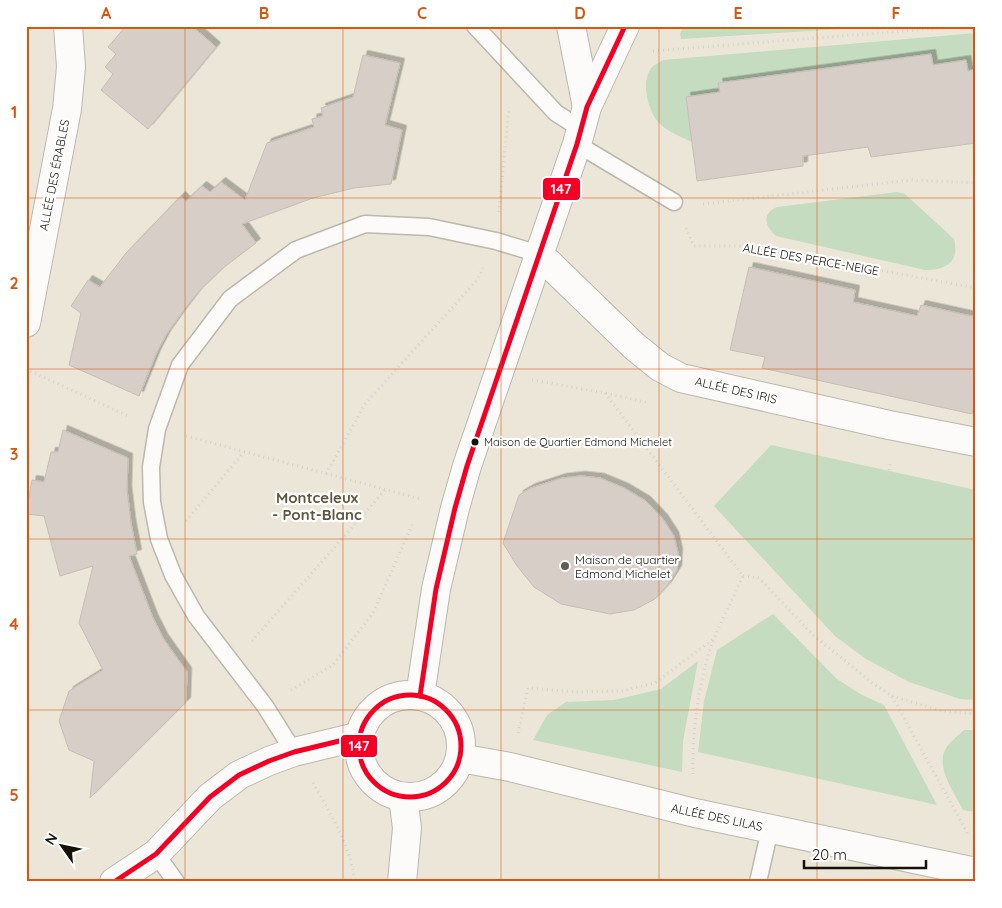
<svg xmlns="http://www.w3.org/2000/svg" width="1002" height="908" font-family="Quicksand,sans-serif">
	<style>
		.green { fill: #c6dcc0 }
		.building { fill: #d6cec7; stroke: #c6beb6; filter: url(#shadow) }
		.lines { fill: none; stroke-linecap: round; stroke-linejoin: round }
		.service-casing { stroke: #bcb8ae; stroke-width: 19 }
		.minor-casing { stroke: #bcb8ae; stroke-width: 30 }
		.path { stroke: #d4d2ce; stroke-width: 3; stroke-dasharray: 1 4; stroke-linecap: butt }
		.service { stroke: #fcfbf9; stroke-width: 16 }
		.minor { stroke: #fcfbf9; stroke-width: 28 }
		.bus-1-casing { stroke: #fff; stroke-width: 9 }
		.bus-1 { stroke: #f50024; stroke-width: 5 }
		.grid { fill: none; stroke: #dd550c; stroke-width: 1; stroke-opacity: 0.55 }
		.bus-dot { fill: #151209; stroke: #fff; stroke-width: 2 }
		.poi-dot { fill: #605c51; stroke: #fff; stroke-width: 2 }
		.labels { text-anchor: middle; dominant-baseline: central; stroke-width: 4.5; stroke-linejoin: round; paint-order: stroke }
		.bus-label { font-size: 11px; fill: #151209; stroke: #fff; text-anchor: start }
		.street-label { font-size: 12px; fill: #151209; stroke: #fff }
		.poi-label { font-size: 12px; fill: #151209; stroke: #fff; text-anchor: start }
		.quarter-label { font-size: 15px; font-weight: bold; fill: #5d5640; stroke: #fff }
		.line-badge { stroke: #fff; stroke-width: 2 }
		.badge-label { font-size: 14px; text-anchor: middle; font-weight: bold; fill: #fff }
		.neatline { fill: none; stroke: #dd550c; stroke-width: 2 }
		.grid-label { font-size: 16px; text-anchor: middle; font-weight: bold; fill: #dd550c }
	</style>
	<defs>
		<filter id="shadow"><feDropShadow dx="4.5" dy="-4.5" stdDeviation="0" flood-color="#0004"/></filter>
	</defs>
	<rect width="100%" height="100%" fill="#ebe6d8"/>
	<g class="green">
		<polygon points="683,26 839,26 840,29 681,39 680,34"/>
		<path d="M976,33V69L968,71L966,60L933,65L931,54L719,83L720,92L686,97L692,142C681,137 666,131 658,122C647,108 640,80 653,66C656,64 660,62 663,60Z"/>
		<path d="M897,192L905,194L954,239C960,262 946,270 925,270L776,236C765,226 761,214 777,207Z"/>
		<polygon points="771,445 976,490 976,700 960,699 909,682 866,659 835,636 714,506"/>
		<polygon points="773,614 837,679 862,695 884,705 937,805 698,752 704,701 717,650"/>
		<polygon points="698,661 683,741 682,772 533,740 547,715 566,702 614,700 661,689"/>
		<path d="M964,730H976V812L963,810C955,793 936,769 945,750C948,743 958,736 964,730Z"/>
	</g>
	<g class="building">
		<polygon points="126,26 192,26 216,47 148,129 101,90 113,74 105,67 116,54 108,47"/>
		<polygon points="931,54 933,65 966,60 968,71 976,69 976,143 871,157 868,147 803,156 803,166 697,181 686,97 720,92 718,83"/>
		<polygon points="363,55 400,63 385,125 402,130 391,184 354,188 313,198 242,224 256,243 223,268 198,292 181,314 166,335 156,354 139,396 69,365 81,313 71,306 88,280 100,287 126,253 181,196 186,201 202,186 210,192 221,182 245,200 267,143 314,127 312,119 323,116 321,108 353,97"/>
		<polygon points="749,267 855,290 853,302 917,316 921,305 976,317 976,396 972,414 762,368 765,357 730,350"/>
		<polygon points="63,430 128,458 127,490 131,523 137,554 129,556 153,618 163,638 187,672 186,702 90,798 94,761 69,750 59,721 69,691 103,670 79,623 93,566 60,576 44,516 26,514 32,480 44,482 51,452 58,452"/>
		<polygon points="581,476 600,478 624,488 646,501 663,519 674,536 678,553 677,570 667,586 655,599 634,610 610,614 561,604 534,587 517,566 503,543 519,495 531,488 562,478"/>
	</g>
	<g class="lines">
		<g class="service-casing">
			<g id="service">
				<polyline points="475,26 556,113 581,129"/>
				<polyline points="577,144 674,202"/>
				<polyline points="294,752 265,706 196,616 173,575 159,539 152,502 151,467 157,429 180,365 230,299 296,250 365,224 429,227 496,241 539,254"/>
				<polyline points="156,854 176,882"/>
				<polyline points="758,882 770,829"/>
			</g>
		</g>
		<g class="minor-casing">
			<g id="minor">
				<polyline points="571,26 587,107"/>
				<polyline points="539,254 634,346 660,367 681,378 889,425 976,442"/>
				<polyline points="26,323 67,109 71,67 68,26"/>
				<circle cx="410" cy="746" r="51"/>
				<polyline points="420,696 436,589 455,508 467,466 577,144 587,107 625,26"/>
				<polyline points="460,758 510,767 695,813 976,872"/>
				<polyline points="114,882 156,854 210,797 239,775 269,761 294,752 360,736"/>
				<polyline points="402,882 407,828 403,797"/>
			</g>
		</g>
		<g class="path">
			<polyline points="653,51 966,26"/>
			<polyline points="703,204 911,180 976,183"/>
			<polyline points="499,212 509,107"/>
			<polyline points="686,228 694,246 748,246 976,288"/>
			<polyline points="26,369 130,417"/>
			<polyline points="532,380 605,393 649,403"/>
			<path d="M605,393L743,576C732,601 717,627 709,653C697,693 692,736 693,777"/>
			<polyline points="186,436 421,499"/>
			<polyline points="326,474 365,404 477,280 483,268"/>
			<polyline points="887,480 891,461"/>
			<polyline points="186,521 244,452"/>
			<polyline points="743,576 759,578 813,635 875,685 892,696 968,834"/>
			<polyline points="252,641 385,490"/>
			<polyline points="291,690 333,665 373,613 413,523"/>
			<polyline points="892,696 942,711 976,714"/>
			<polyline points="518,733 528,688 576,692 622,691 655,683 715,638"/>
			<path d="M313,783C331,814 350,845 355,882"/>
		</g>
		<use href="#service" class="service"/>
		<use href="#minor" class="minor"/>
		<g class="bus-1-casing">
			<g id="bus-1">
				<circle cx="410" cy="746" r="51"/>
				<polyline points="420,696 436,589 455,508 467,466 577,144 587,107 625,26"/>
				<polyline points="114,882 156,854 210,797 239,775 269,761 294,752 360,736"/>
			</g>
		</g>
		<use href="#bus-1" class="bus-1"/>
	</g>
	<path class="grid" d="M185,26V882M343,26V882M501,26V882M659,26V882M817,26V882M26,198H976M26,369H976M26,539H976M26,710H976"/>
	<circle class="bus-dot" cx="475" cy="442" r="4.5"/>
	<circle class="poi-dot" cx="565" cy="566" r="5"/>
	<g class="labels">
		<g class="bus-label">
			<text x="484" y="442">Maison de Quartier Edmond Michelet</text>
		</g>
		<g class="street-label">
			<text transform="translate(54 175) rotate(-79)">ALLÉE DES ÉRABLES</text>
			<text transform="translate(811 259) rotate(10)">ALLÉE DES PERCE-NEIGE</text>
			<text transform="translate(736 390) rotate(13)">ALLÉE DES IRIS</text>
			<text transform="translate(717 817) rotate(12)">ALLÉE DES LILAS</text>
		</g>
		<g class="poi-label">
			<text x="575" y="559">Maison de quartier<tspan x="575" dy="14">Edmond Michelet</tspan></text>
		</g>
		<g class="quarter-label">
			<text x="317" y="497">Montceleux<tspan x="317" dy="17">- Pont-Blanc</tspan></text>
		</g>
	</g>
	<g class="line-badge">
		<rect x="542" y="177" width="39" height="24" rx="5" fill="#f50024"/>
		<rect x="340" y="734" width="38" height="24" rx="5" fill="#f50024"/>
	</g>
	<g class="badge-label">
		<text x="561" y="194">147</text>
		<text x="359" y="751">147</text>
	</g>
	<rect width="1002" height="908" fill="none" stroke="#ffffff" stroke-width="55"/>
	<g transform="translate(62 846) rotate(303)" stroke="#ffffff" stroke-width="4" paint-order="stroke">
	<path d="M0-4L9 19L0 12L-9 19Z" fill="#151209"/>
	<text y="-8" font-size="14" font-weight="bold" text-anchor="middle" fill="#151209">N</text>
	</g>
	<path d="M804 860v8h122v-8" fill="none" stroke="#151209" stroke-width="2.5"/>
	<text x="812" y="860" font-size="15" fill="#151209" stroke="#ffffff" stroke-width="4" paint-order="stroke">20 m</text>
	<rect x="28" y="28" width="946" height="852" class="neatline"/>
	<g class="grid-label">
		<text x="106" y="19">A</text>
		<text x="264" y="19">B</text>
		<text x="422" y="19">C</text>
		<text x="580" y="19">D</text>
		<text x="738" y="19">E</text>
		<text x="896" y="19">F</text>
		<text x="14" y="118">1</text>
		<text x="14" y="289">2</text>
		<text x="14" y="460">3</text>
		<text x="14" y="630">4</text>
		<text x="14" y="801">5</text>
	</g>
</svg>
